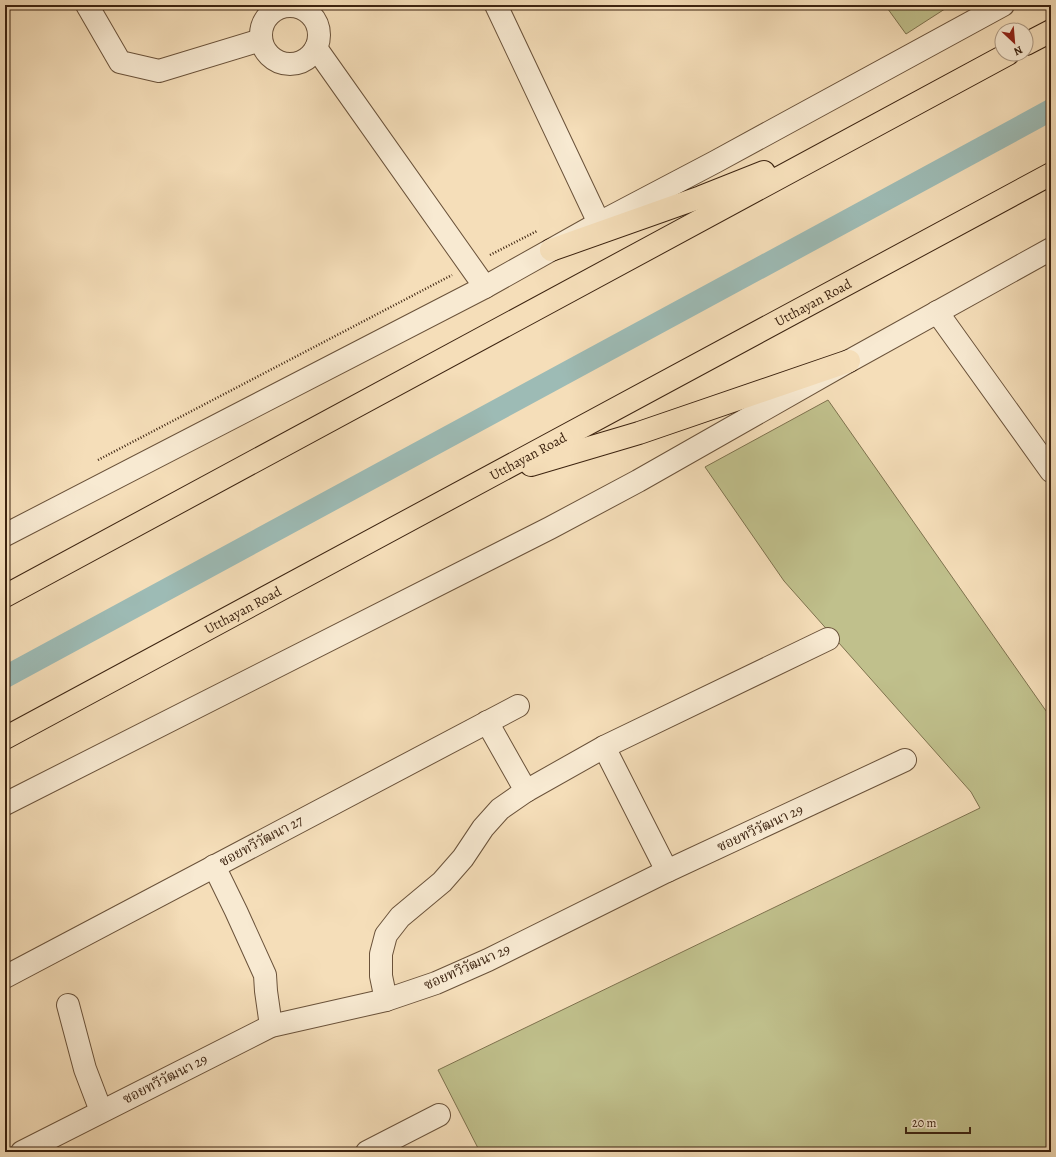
<svg xmlns="http://www.w3.org/2000/svg" width="1056" height="1157" font-family="Alegreya,'Noto Serif Thai',serif">
	<style>
		.green { fill: #c0c08c; stroke: #7e724e }
		.lines { fill: none; stroke-linecap: round; stroke-linejoin: round }
		.canal { stroke: #9dbbb5; stroke-width: 22 }
		.minor-casing { stroke: #6a523a; stroke-width: 24 }
		.major-casing { stroke: #3c2310; stroke-width: 24 }
		.path { stroke: #3c2310; stroke-width: 2.5; stroke-dasharray: 1 2; stroke-linecap: butt }
		.minor { stroke: #f8ead2; stroke-width: 22 }
		.major { stroke: #f5deb9; stroke-width: 22 }
		.labels { text-anchor: middle; dominant-baseline: central; stroke-width: 3; stroke-linejoin: round; paint-order: stroke }
		.street-label { font-size: 14px; fill: #3c2310; stroke: #f8ead2 }
	</style>
	<rect width="100%" height="100%" fill="#f5deb9"/>
	<filter id="stains"><feTurbulence type="fractalNoise" baseFrequency=".005" numOctaves="4"/><feColorMatrix values="0 0 0 0 .2 0 0 0 0 .09 0 0 0 0 .02 0 0 0 .5 -.17"/></filter>
	<radialGradient id="worn" r=".72"><stop offset=".6" stop-color="#630" stop-opacity="0"/><stop offset="1" stop-color="#630" stop-opacity=".3"/></radialGradient>
	<g class="green">
		<polygon points="885,5 951,5 906,34"/>
		<polygon points="828,400 1051,718 1051,1152 480,1152 438,1070 980,808 971,792 784,581 705,467"/>
	</g>
	<g class="lines">
		<polyline class="canal" points="5,677 1051,110"/>
		<g class="minor-casing">
			<g id="minor">
				<polyline points="87,5 120,62 159,71 261,40"/>
				<polyline points="496,5 599,223"/>
				<circle cx="290" cy="35" r="29"/>
				<polyline points="316,48 485,287"/>
				<polyline points="937,312 1051,471"/>
				<polyline points="5,535 485,287 599,223 715,162 1003,5"/>
				<polyline points="487,722 526,791"/>
				<polyline points="604,747 667,871"/>
				<polyline points="5,804 550,528 638,481 842,365 1051,249"/>
				<polyline points="214,866 236,911 265,975 266,991 271,1026"/>
				<polyline points="5,977 518,706"/>
				<polyline points="386,1000 381,976 381,954 386,935 400,917 442,882 463,858 483,828 500,809 526,791 604,747 828,639"/>
				<polyline points="68,1005 85,1069 101,1111"/>
				<polyline points="22,1152 271,1026 386,1000 436,983 488,960 667,871 905,760"/>
				<polyline points="367,1152 439,1115"/>
			</g>
		</g>
		<g class="major-casing">
			<g id="major">
				<polyline points="1026,44 1051,31"/>
				<polyline points="551,250 701,197 764,172"/>
				<polyline points="531,465 639,433 849,361"/>
				<polyline points="5,596 1008,54"/>
				<path id="s1" d="M5,738L1051,174"/>
			</g>
		</g>
		<g class="path">
			<polyline points="490,255 537,231"/>
			<polyline points="98,460 452,275"/>
		</g>
		<use href="#minor" class="minor"/>
		<use href="#major" class="major"/>
	</g>
	<g class="labels">
		<g class="street-label">
			<text stroke="none"><textPath href="#s1" startOffset="918">Utthayan Road</textPath></text>
			<text stroke="none"><textPath href="#s1" startOffset="594">Utthayan Road</textPath></text>
			<text stroke="none"><textPath href="#s1" startOffset="270">Utthayan Road</textPath></text>
			<text transform="translate(760 828) rotate(-25)">ซอยทวีวัฒนา 29</text>
			<text transform="translate(261 841) rotate(-28)">ซอยทวีวัฒนา 27</text>
			<text transform="translate(467 967) rotate(-24)">ซอยทวีวัฒนา 29</text>
			<text transform="translate(165 1079) rotate(-27)">ซอยทวีวัฒนา 29</text>
		</g>
	</g>
	<rect width="1056" height="1157" fill="none" stroke="#f5deb9" stroke-width="20"/>
	<rect x="6" y="6" width="1044" height="1145" fill="none" stroke="#3c2310" stroke-width="2"/>
	<rect x="10" y="10" width="1036" height="1137" fill="none" stroke="#3c2310"/>
	<g transform="translate(1014 42) rotate(154)"><circle r="19" fill="#f8ead2" stroke="#ad9a84"/>
	<path d="M0-3L7 15L0 10L-7 15Z" fill="#8f2418"/>
	<text y="-6" font-size="11" font-weight="bold" text-anchor="middle" fill="#3c2310">N</text>
	</g>
	<path d="M906 1127v6h64v-6" fill="none" stroke="#3c2310" stroke-width="2"/>
	<text x="912" y="1127" font-size="12" fill="#3c2310" stroke="#f8ead2" stroke-width="3" paint-order="stroke">20 m</text>
	<rect width="100%" height="100%" filter="url(#stains)"/>
	<rect width="100%" height="100%" fill="url(#worn)"/>
</svg>
